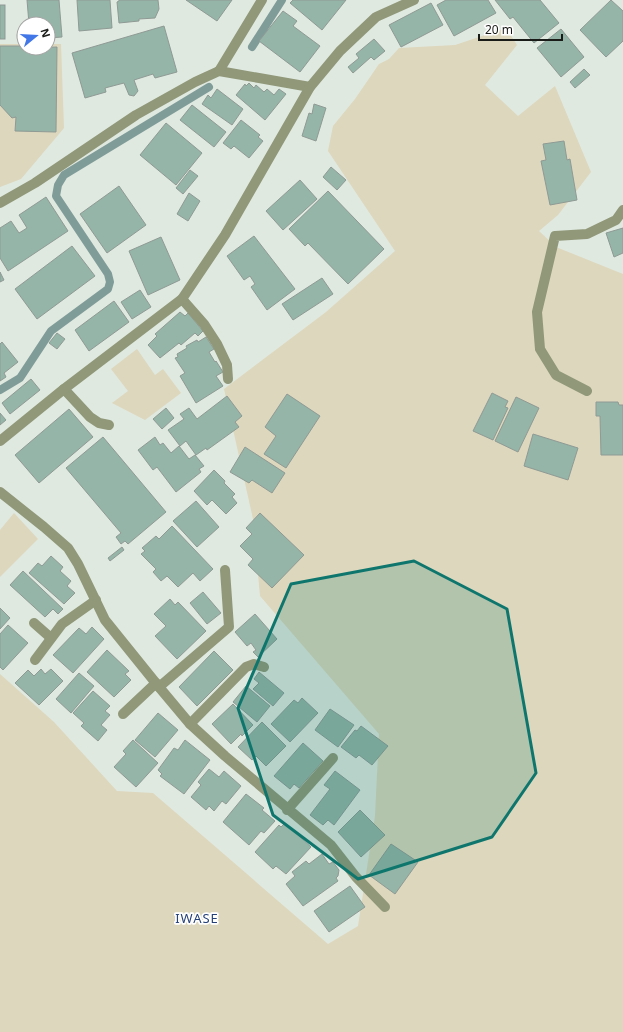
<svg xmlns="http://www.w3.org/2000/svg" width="623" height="1032" font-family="'Noto Sans',sans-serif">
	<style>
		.green { fill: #ddd7bd }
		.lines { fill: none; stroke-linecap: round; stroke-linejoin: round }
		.stream { stroke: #809c99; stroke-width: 8 }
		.building { fill: #94b5a7; stroke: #8f9a95 }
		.lane { stroke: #909879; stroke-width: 10 }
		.street { stroke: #909879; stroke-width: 10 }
		.marked { fill: #0f766e; fill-opacity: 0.2; stroke: #0f766e; stroke-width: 3; stroke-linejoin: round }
		.labels { text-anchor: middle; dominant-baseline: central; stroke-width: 3.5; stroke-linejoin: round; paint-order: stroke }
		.neighbourhood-label { font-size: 13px; letter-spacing: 1px; fill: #264178; stroke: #fff }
	</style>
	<rect width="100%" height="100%" fill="#e0e9e0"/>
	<g class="green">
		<polygon points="506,28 517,45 485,85 518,116 555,86 591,172 558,215 539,231 556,247 623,274 623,1032 0,1032 0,674 54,722 117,791 153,793 328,944 358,926 375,816 379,734 260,596 253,519 224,389 326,312 395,251 328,151 333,126 355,99 379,64 389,59 399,48 455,45"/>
		<polygon points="0,44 24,44 24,48 48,48 48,44 61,44 64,128 21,179 0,187"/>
		<polygon points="137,349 155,375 163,369 181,393 145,420 112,403 128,391 111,369"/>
		<polygon points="14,513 38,539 0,577 0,530"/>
	</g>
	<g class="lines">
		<g class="stream">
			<polyline points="252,47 282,0"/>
			<polyline points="0,390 20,378 51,331 108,289 110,282 108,274 56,196 58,185 64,175 209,87"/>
		</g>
	</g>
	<g class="building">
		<polygon points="27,0 59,0 62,37 48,38 48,24 29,24"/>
		<polygon points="77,0 110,0 112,28 79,31"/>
		<polygon points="119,0 158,0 159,9 155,18 139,19 139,21 119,23 117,2 119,1"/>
		<polygon points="186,0 232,0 217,21"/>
		<polygon points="293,0 346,0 322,30 290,3"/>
		<polygon points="446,0 488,0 496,13 454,36 437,5"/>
		<polygon points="495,0 540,0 559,23 534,43 513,17 510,19"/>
		<polygon points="611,0 623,11 623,41 606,57 580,30"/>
		<polygon points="431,3 443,25 401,47 389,25"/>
		<rect x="0" y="5" width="5" height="34"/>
		<polygon points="283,11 297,21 293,26 320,46 300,72 259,41"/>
		<polygon points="164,26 177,72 155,78 153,74 134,80 138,91 134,96 129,95 124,83 105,88 106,92 85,98 72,53"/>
		<polygon points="561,29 584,57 561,77 537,48"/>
		<polygon points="374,39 385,51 374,60 371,57 353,73 348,67 359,58 356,54"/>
		<polygon points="0,46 24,46 24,48 57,47 56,132 15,131 16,117 12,118 0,105"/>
		<polygon points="584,69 590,75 575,88 570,82"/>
		<polygon points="249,83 254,88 256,85 264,92 267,89 274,95 279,89 286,94 265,120 236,95 245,84 246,86"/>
		<polygon points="217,89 243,109 232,125 202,104 208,95 211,98"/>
		<polygon points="314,104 326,108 316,141 302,136 309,113 312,114"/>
		<polygon points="192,105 226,132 214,147 180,120"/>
		<polygon points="241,120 260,135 258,137 263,141 249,158 234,146 231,149 223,143"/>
		<polygon points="166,123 202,153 176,185 140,155"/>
		<polygon points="564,141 567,160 570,159 577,200 550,205 541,161 546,160 543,144"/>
		<polygon points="331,167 346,180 337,190 323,177"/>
		<polygon points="190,170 198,176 183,194 176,188"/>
		<polygon points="300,180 317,199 283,230 266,211"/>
		<polygon points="119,186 146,225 107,253 80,214"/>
		<polygon points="328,191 384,249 348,284 308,243 305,246 289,229"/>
		<polygon points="189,193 200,201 188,221 177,214"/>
		<polygon points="46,197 68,231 8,271 0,258 0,228 11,221 19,233 27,228 19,215"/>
		<polygon points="623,228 623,253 614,257 606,233"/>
		<polygon points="254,236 295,289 267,310 251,287 255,284 250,276 244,280 227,256"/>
		<polygon points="161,237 180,280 148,295 129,251"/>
		<polygon points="72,246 95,276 37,319 15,289"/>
		<polygon points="0,272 4,280 0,282"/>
		<polygon points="322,278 333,294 293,320 282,304"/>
		<polygon points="140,290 151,307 132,319 121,302"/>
		<polygon points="114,301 129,322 89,351 75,330"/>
		<polygon points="180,312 185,316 188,313 203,331 198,336 195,333 181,345 179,343 160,358 148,345 157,336 155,334"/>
		<polygon points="57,333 65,339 57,349 49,343"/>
		<polygon points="206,337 214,349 209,352 215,362 216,361 223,372 216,376 223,386 196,403 180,376 185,373 175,358 178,357 177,354 187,348 186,346 197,340 198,342"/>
		<polygon points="2,342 18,362 4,373 6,377 0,381 0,344"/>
		<polygon points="31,379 40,390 10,414 2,403"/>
		<polygon points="492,393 508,401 505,407 508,408 493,440 473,431"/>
		<polygon points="287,394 320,416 286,468 264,454 276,436 265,427"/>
		<polygon points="227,396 242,416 235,422 239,427 207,450 206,448 196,455 186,441 180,446 168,430 184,419 180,414 189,408 197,419"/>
		<polygon points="516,397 539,408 518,452 495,441"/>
		<polygon points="596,402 618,402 619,405 623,405 623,455 601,455 600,416 596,416"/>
		<polygon points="166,408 174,418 162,429 153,419"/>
		<polygon points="69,409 93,437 39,483 15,455"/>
		<polygon points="0,413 6,420 0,425"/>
		<polygon points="533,434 578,448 568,480 524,466"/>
		<polygon points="103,437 166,512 128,544 125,541 121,544 116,537 121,533 66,468"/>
		<polygon points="155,437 160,445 163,443 171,453 179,446 189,459 195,455 204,466 199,469 201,472 176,492 157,467 153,470 138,450"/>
		<polygon points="245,447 285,473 272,493 252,480 249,483 230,472"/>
		<polygon points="214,470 225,481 224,483 235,494 232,497 237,503 226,514 212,500 207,505 194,491"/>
		<polygon points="196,501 219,527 197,547 173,521"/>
		<polygon points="260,513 304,555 272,588 248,565 253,559 240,546 252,534 246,528"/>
		<polygon points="172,526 213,569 200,581 193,573 178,587 167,576 161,581 153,572 156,569 141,554 145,551 142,548 156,536 159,539"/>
		<polygon points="122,547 124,550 110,561 108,558"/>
		<polygon points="51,556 63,567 60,571 71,581 67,586 75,593 64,604 29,573 38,563 42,566"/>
		<polygon points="23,571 63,609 58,614 53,609 45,617 10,585"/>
		<polygon points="203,592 221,613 207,624 190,603"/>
		<polygon points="170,599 175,605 178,602 206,631 177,659 155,636 166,626 154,614"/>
		<polygon points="0,608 10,618 0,629"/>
		<polygon points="255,614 277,639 258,657 253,652 256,650 251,643 247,646 235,632"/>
		<polygon points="8,625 28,643 3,670 0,667 0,634"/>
		<polygon points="92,627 104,639 73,673 53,655 79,628 86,634"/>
		<polygon points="107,650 129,671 125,674 131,680 114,697 87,672"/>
		<polygon points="214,651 233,670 197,706 179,687"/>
		<polygon points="41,669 45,674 51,669 63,681 39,705 15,683 28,670 34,676"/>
		<polygon points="259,672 284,693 273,706 253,689 259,683 254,679"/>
		<polygon points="79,673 94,686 71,713 56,699"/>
		<polygon points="246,686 270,706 257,722 233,702"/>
		<polygon points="93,691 110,706 105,711 110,715 101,725 107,730 98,741 81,726 84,723 73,713"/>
		<polygon points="302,698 318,713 290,742 271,724 294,700 298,703"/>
		<polygon points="233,704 253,725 242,736 241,734 231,744 212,724"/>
		<polygon points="330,709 354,725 338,747 315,730"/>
		<polygon points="158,713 178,730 155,757 135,740"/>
		<polygon points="262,722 286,746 266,766 256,756 252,760 238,747"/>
		<polygon points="361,726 388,746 372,765 359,755 356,758 341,747 355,730 357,731"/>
		<polygon points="133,740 158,763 136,787 114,767 126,754 123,751"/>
		<polygon points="185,740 210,760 184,794 160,776 162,774 158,770 174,748 178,750"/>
		<polygon points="303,743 323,761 299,788 294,784 290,789 274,776"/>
		<polygon points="209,769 219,777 224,771 241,786 226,804 222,801 214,811 209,806 206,810 191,797 201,785 198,782"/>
		<polygon points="335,771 360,790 334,825 328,820 323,825 310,815 330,789 324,785"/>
		<polygon points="246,794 264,808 262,810 275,821 264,833 261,831 249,845 223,822"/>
		<polygon points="360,810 385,835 361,857 338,832"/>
		<polygon points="285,823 311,847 286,874 276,866 273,869 255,852 279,825 281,827"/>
		<polygon points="391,844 418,862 395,894 369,875"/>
		<polygon points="322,854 329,864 333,862 339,870 338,876 336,878 338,881 303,906 286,884 295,876 292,872 306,861 309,864"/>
		<polygon points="350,886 365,907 329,932 314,911"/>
	</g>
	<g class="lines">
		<g class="lane">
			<polyline points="0,203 35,183 136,115 195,82 219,71 310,87"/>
			<polyline points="182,299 204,324 217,344 227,365 228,379"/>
			<polyline points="64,389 90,417 99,423 109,425"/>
			<polyline points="587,391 556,375 540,349 537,312 555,236 587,234 616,220 623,210"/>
			<polyline points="0,492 44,527 68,548 78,564 105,620 159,687 190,724 225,756 331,845 356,877 385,907"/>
			<polyline points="34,623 51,638"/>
			<polyline points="35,660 62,624 96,600"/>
			<polyline points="159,687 229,627 225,570"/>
			<polyline points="123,714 156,683"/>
			<polyline points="190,724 246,667 254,664 264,667"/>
			<polyline points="287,810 333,758"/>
		</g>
		<g class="street">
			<polyline points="219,71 262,0"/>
			<polyline points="0,441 64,389 182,299 225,235 310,87 340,51 376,17 414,0"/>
		</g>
	</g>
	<path class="marked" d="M414,561L507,609L536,773L492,837L358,879L273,815L238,708L291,584Z"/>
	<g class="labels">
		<g class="neighbourhood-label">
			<text x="197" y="918">IWASE</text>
		</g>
	</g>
	<g transform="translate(36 36) rotate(72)"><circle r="19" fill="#ffffff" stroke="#a3a4a3"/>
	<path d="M0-3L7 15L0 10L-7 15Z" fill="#4277e7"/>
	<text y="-6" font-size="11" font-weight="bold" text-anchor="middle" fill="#191b18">N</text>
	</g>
	<path d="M479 34v6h83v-6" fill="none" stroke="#191b18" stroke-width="2"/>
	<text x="485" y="34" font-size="12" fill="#191b18" stroke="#ffffff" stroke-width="3" paint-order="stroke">20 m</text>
</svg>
